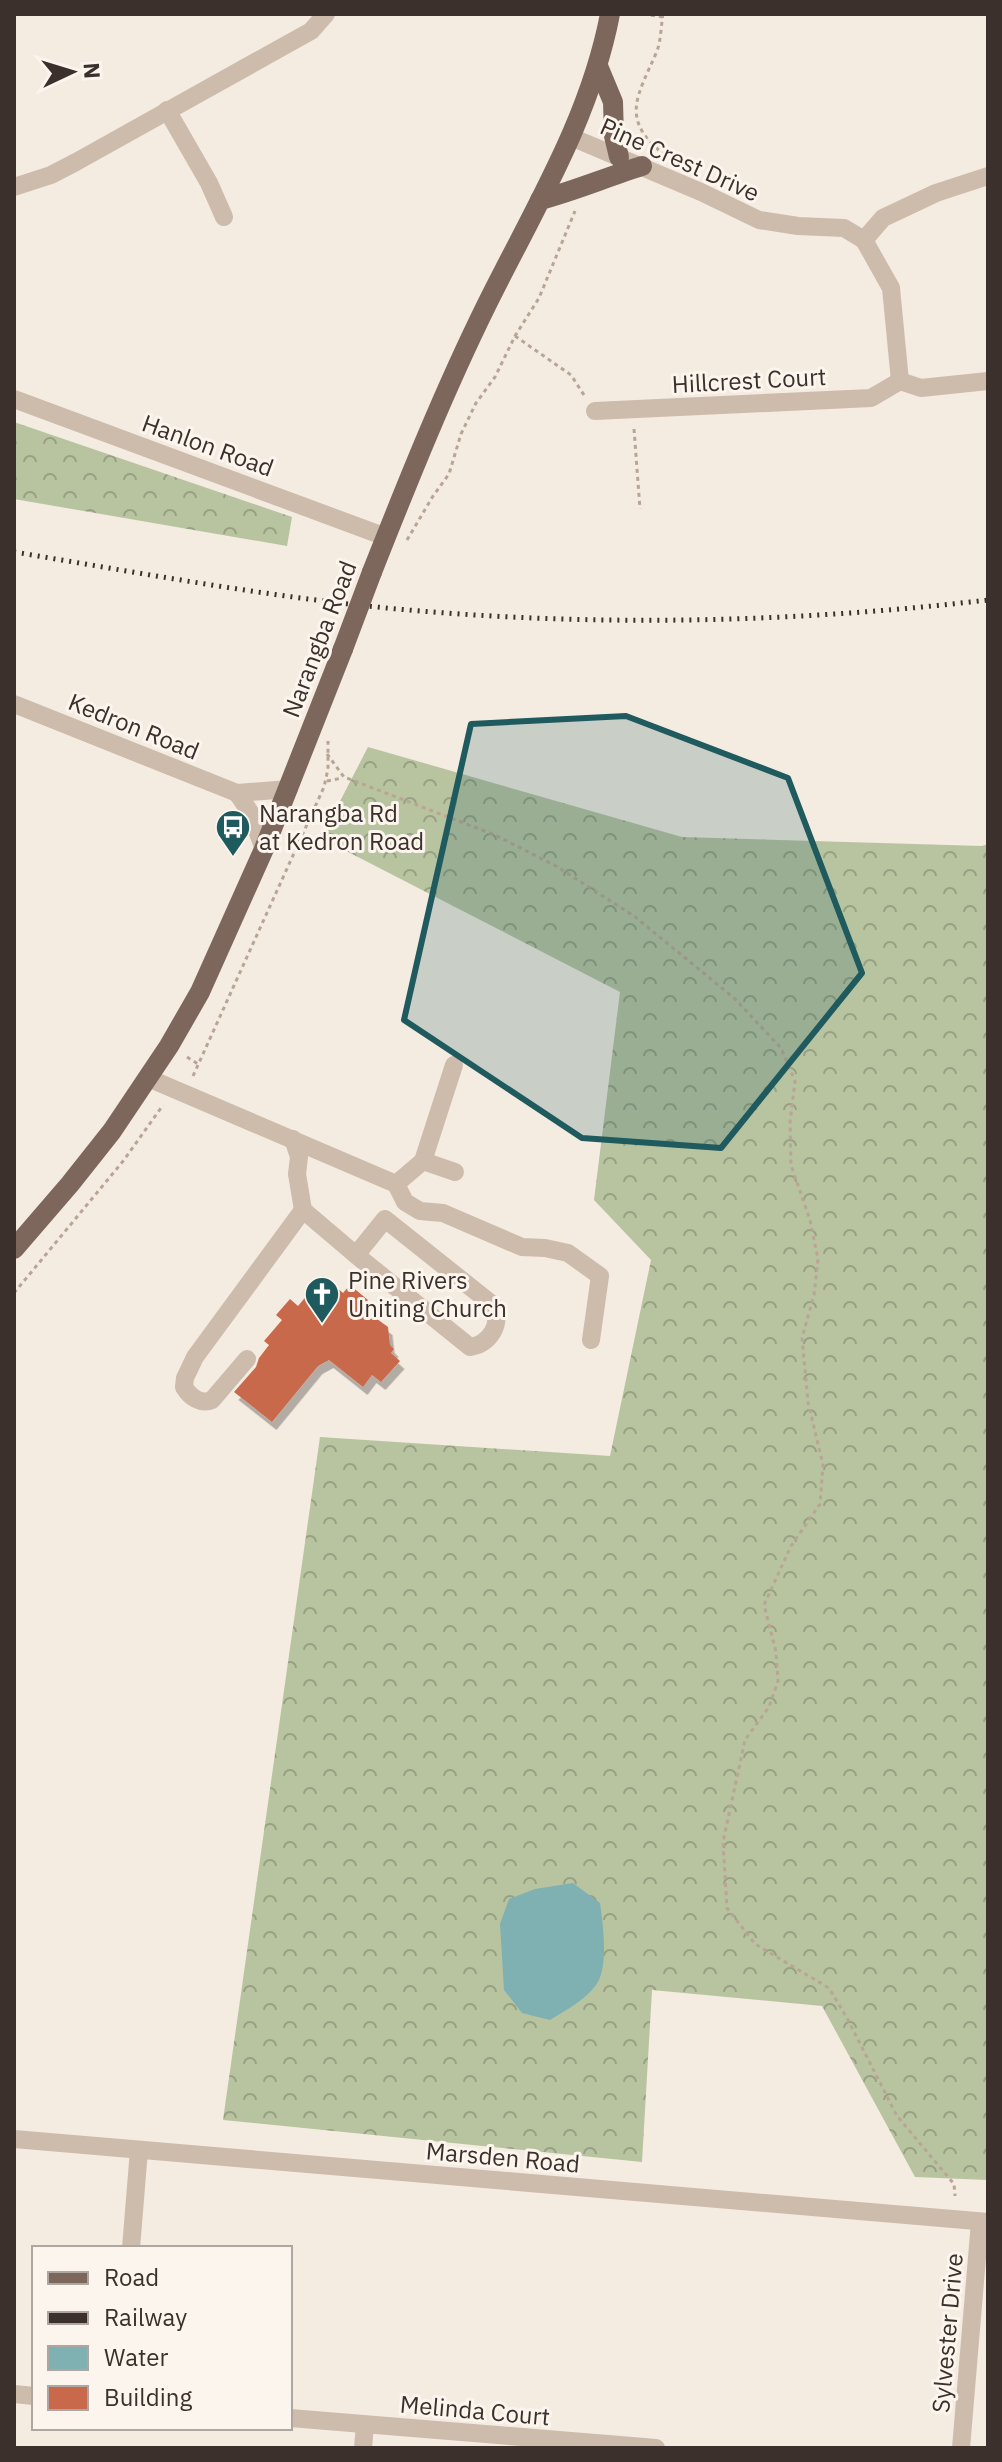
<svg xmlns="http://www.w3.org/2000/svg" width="1002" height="2462" font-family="'IBM Plex Sans',sans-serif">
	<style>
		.forest { fill: url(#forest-crowns) }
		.water { fill: #7fb0b2 }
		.building { fill: #c8694b; filter: url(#shadow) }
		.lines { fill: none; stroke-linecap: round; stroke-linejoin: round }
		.path { stroke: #b9a596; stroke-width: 3; stroke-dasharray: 4 4; stroke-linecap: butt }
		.minor { stroke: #cdbbac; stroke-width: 18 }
		.major { stroke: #7d675c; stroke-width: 20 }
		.rail { stroke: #3b302b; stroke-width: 5; stroke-dasharray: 2 6; stroke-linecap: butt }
		.major-bridge { stroke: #7d675c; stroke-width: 20 }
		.marked { fill: #1f5a5e; fill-opacity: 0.2; stroke: #1f5a5e; stroke-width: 6; stroke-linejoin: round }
		.labels { text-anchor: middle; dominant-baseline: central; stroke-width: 6; stroke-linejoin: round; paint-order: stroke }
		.street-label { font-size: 24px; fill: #3b302b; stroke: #fbf5ee }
		.poi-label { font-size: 24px; fill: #3b302b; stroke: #fbf5ee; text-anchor: start }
	</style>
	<defs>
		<pattern id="forest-crowns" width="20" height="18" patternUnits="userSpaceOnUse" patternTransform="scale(2)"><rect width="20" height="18" fill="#b8c4a0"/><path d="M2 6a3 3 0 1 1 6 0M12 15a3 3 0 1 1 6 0" fill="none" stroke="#97a083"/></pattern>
		<filter id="shadow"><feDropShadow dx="4.5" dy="8" stdDeviation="0" flood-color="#0004"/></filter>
	</defs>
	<rect width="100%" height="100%" fill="#f4ebe1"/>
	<g class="forest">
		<polygon points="14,422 292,517 287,546 14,499"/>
		<polygon points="368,747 682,837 982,846 988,844 988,2180 915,2177 822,2006 652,1990 642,2162 223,2120 320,1437 610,1456 651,1260 594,1200 620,992 321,838"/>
	</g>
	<path class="water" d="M573,1883L600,1903C603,1924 609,1968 596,1985C584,2001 566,2010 550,2020L522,2013L504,1990L500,1924L509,1899L535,1889Z"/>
	<polygon class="building" points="323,1276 343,1293 350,1285 368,1300 362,1308 388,1327 390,1345 394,1349 391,1353 400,1361 381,1382 372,1375 363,1387 329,1360 318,1366 272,1422 234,1392 256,1367 259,1358 269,1345 264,1341 282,1320 276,1315 290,1299 298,1306"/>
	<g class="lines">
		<g class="path">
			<polyline points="643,14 663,17"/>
			<path d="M663,14C661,26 661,40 657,51C638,96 618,119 666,156"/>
			<polyline points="515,336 571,375 584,395"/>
			<polyline points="634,429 640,509"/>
			<polyline points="407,540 433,496 449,474 461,434 476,403 495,377 515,336 539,298 575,211"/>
			<polyline points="327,754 344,777 495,835 556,866 634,916 734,998 781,1048 795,1081 790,1122 791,1165 810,1220 818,1259 814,1295 802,1338 808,1402 823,1465 820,1504 791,1546 764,1605 776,1652 778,1681 769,1707 745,1740 723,1842 727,1908 755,1944 829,1988 847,2018 897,2116 954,2184 955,2196"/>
			<polyline points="327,781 342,778"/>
			<polyline points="187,1057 198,1064"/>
			<polyline points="193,1076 324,787 328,769 328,741"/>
			<polyline points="14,1293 124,1160 163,1105"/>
		</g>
		<g class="minor">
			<polyline points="167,110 209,183 224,217"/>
			<polyline points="571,137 701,192 759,220 798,226 844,228 864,240 883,218 936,193 988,176"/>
			<polyline points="14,187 51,175 76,162 311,31 326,14"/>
			<polyline points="864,240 891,288 900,381"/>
			<polyline points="900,381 921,388 988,381"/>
			<polyline points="14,399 386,537"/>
			<polyline points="595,411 871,398 900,381"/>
			<polyline points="14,704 237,793 289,789"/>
			<polyline points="237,793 250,812 264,849"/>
			<polyline points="148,1078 396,1184 405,1202 420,1211 443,1213 522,1247 545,1248 568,1253 600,1276 591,1340"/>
			<path d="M293,1139L299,1157L297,1174L303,1210L356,1255L385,1219L493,1305C503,1323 490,1344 470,1347L356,1255"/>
			<polyline points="423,1161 454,1065"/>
			<polyline points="396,1184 423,1161 455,1172"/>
			<path d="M247,1359L212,1400C201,1405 190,1397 184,1387L185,1378L195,1357L303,1210"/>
			<polyline points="14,2139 988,2222"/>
			<polyline points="131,2248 139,2150"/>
			<polyline points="14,2394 34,2396"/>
			<polyline points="290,2418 656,2448"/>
			<polyline points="363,2448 365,2425"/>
			<polyline points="961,2448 980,2222"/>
		</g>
		<g class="major">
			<polyline points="598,66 613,102 614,136 619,157"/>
			<path d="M540,200C574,191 607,177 642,166"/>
			<path d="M372,572C408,481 444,391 487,304C534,209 590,119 610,14"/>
			<polyline points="14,1249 70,1184 112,1131 169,1046 200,992 264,849 343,649"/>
		</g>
		<path class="rail" d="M14,552C141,573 268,597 397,609C594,627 791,623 988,600"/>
		<polyline class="major-bridge" points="343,649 372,572"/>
	</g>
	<path class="marked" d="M626,716L788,778L862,973L721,1148L582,1138L404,1020L471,724Z"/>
	<defs>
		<g id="bus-pin" transform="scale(1.8)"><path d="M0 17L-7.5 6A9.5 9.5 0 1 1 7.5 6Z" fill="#1f5a5e" stroke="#fbf5ee"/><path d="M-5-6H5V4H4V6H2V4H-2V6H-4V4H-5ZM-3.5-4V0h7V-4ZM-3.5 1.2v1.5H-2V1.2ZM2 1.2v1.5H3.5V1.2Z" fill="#fff"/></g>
		<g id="church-pin" transform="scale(1.8)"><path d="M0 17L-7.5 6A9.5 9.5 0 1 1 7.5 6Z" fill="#1f5a5e" stroke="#fbf5ee"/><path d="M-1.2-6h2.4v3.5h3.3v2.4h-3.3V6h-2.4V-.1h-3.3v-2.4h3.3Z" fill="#fff"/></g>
	</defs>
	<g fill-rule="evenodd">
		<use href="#bus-pin" x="233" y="827"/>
		<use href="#church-pin" x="322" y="1294"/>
	</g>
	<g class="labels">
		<g class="street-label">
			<text transform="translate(680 159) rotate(24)">Pine Crest Drive</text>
			<text transform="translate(749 380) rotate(-3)">Hillcrest Court</text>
			<text transform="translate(208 445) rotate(20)">Hanlon Road</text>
			<text transform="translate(319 639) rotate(-69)">Narangba Road</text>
			<text transform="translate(134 726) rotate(22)">Kedron Road</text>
			<text transform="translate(503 2157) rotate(5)">Marsden Road</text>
			<text transform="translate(947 2333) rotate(-85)">Sylvester Drive</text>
			<text transform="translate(475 2410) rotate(5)">Melinda Court</text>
		</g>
		<g class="poi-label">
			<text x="259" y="813">Narangba Rd<tspan x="259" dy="28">at Kedron Road</tspan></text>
			<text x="348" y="1280">Pine Rivers<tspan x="348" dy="28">Uniting Church</tspan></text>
		</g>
	</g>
	<rect width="1002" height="2462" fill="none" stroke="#3b302b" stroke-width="32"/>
	<rect x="32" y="2246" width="260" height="184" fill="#fbf5ee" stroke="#aea6a0" stroke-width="2"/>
	<rect x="48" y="2272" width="40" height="12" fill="#7d675c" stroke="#aea6a0" stroke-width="2"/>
	<text x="104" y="2286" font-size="24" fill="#3b302b">Road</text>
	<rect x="48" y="2312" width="40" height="12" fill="#3b302b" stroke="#aea6a0" stroke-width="2"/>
	<text x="104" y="2326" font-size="24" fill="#3b302b">Railway</text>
	<rect x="48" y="2346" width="40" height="24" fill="#7fb0b2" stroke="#aea6a0" stroke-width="2"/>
	<text x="104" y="2366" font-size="24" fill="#3b302b">Water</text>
	<rect x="48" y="2386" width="40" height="24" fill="#c8694b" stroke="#aea6a0" stroke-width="2"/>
	<text x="104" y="2406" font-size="24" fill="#3b302b">Building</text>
	<g transform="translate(72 72) rotate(86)" stroke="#fbf5ee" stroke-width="6" paint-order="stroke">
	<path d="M0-6L14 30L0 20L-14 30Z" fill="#3b302b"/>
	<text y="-12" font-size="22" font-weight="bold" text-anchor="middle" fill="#3b302b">N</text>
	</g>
</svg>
